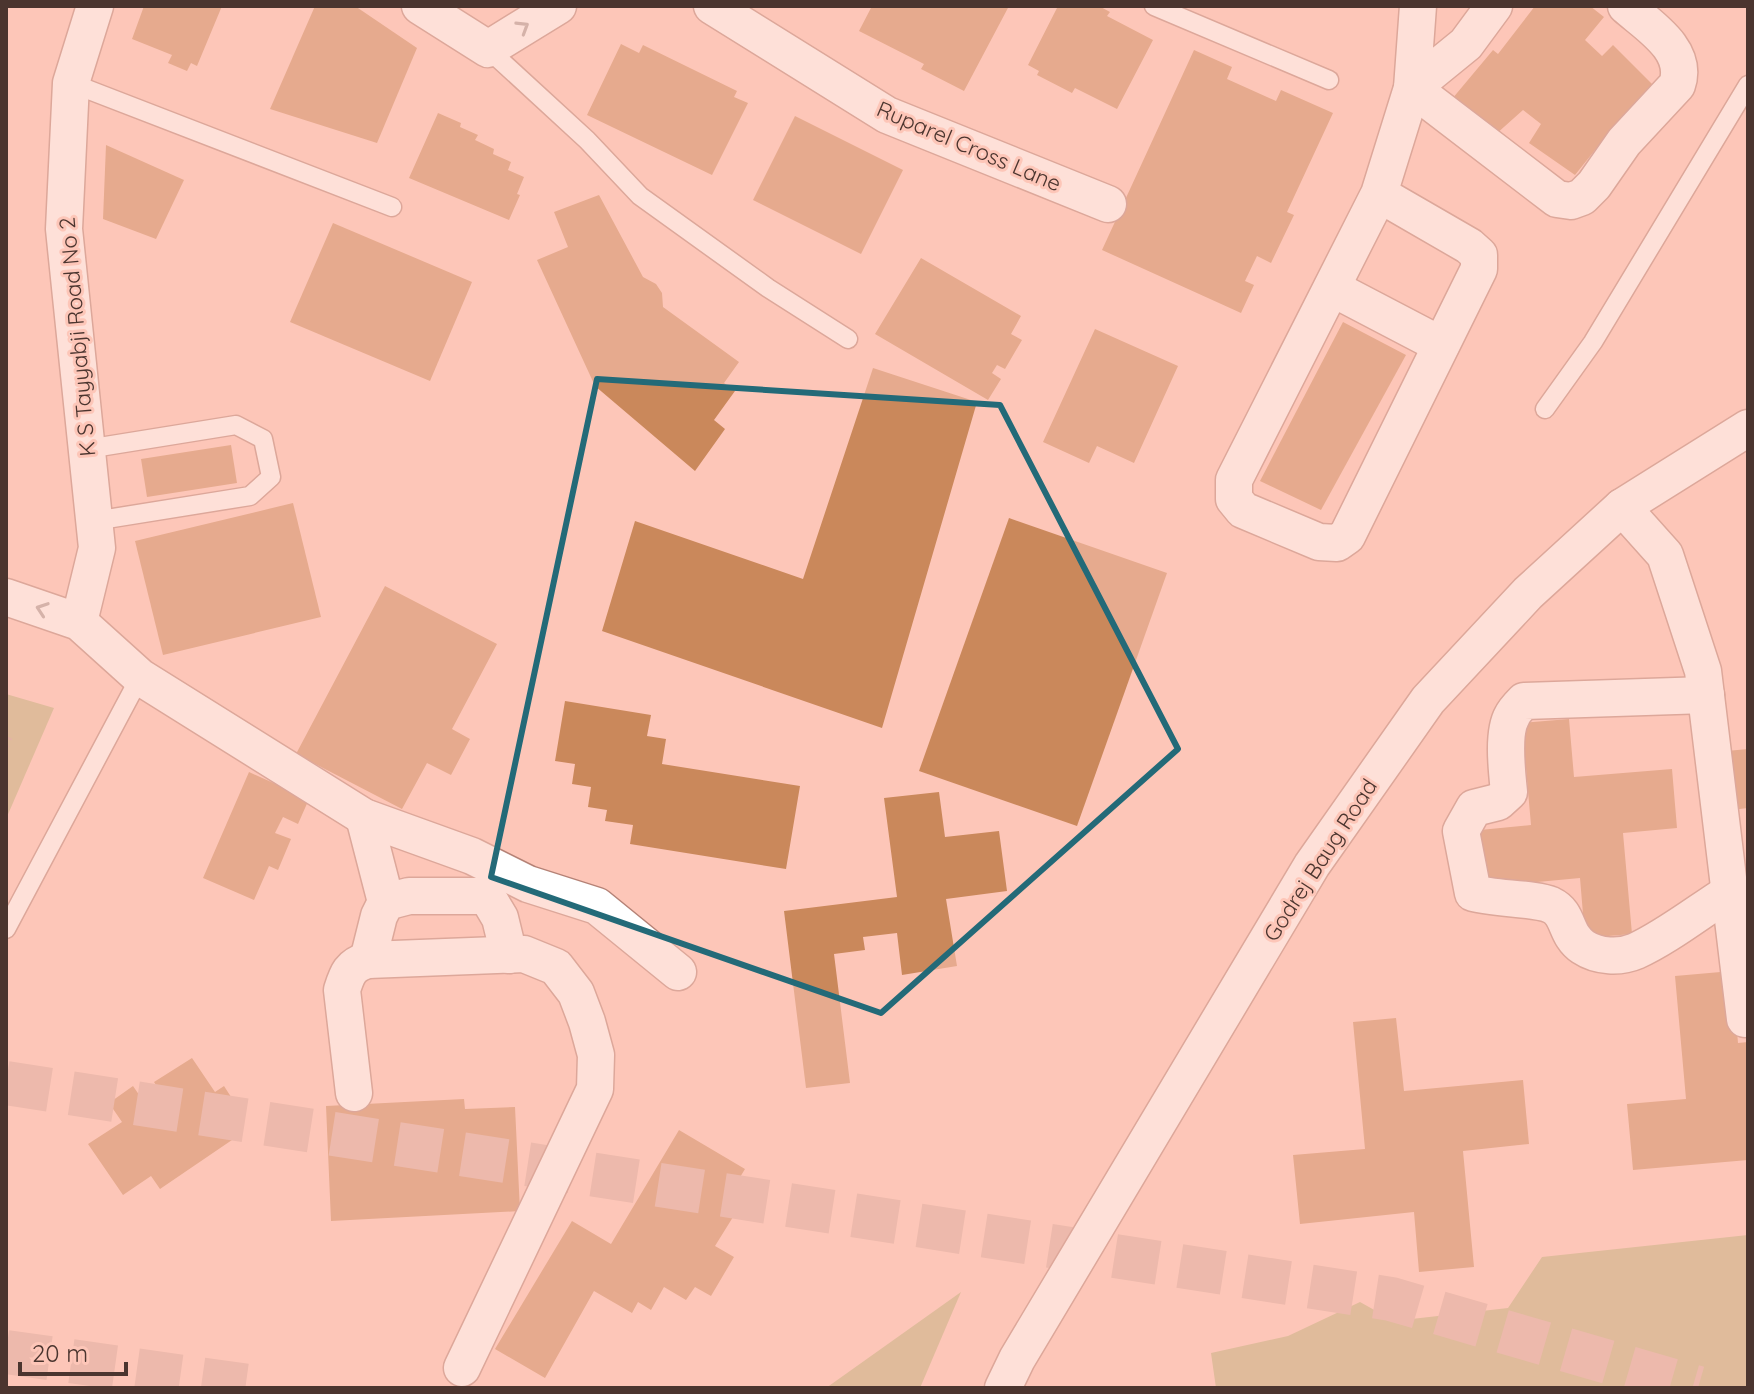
<svg xmlns="http://www.w3.org/2000/svg" width="1754" height="1394" font-family="Quicksand,sans-serif">
	<style>
		.green { fill: #bcad79 }
		.building { fill: #ca885b }
		.lines { fill: none; stroke-linecap: round; stroke-linejoin: round }
		.motorway-tunnel { stroke: #d9a99d; stroke-width: 44; stroke-dasharray: 44 22; stroke-linecap: butt }
		.service-casing { stroke: #b58276; stroke-width: 21 }
		.minor-casing { stroke: #b58276; stroke-width: 39 }
		.path { stroke: #c79a8f; stroke-width: 5; stroke-dasharray: 2 6; stroke-linecap: butt }
		.service { stroke: #fff; stroke-width: 18 }
		.minor { stroke: #fff; stroke-width: 36 }
		.oneway { stroke: #a59a97 }
		.marked { fill: none; stroke: #236a78; stroke-width: 6; stroke-linejoin: round }
		.labels { text-anchor: middle; dominant-baseline: central; stroke-width: 6; stroke-linejoin: round; paint-order: stroke }
		.street-label { font-size: 22px; fill: #4b352f; stroke: #fdc6b8 }
	</style>
	<rect width="100%" height="100%" fill="#fdc6b8"/>
	<g class="green">
		<polygon points="6,694 54,708 6,819"/>
		<polygon points="1748,1235 1748,1388 1216,1388 1211,1353 1288,1336 1360,1302 1394,1321 1508,1308 1542,1257"/>
		<polygon points="961,1292 920,1388 826,1388"/>
	</g>
	<g class="building">
		<polygon points="144,6 222,6 197,66 191,63 187,71 168,63 172,55 132,39"/>
		<polygon points="315,6 355,6 417,48 377,143 270,109"/>
		<polygon points="872,6 1009,6 964,91 921,69 924,64 859,31"/>
		<polygon points="1058,6 1086,8 1087,6 1099,6 1110,12 1107,16 1153,40 1117,109 1075,88 1072,93 1037,75 1039,71 1028,65"/>
		<polygon points="1535,6 1590,6 1604,17 1585,40 1602,56 1613,45 1655,87 1611,130 1575,175 1529,143 1541,124 1523,110 1495,135 1452,99 1493,50 1498,54"/>
		<polygon points="621,44 639,53 643,45 737,91 734,97 748,103 712,175 587,115"/>
		<polygon points="1194,50 1232,67 1227,79 1276,101 1281,90 1333,113 1287,212 1294,215 1271,263 1257,256 1245,281 1254,285 1241,313 1102,250"/>
		<polygon points="438,113 461,123 460,127 478,135 475,140 494,149 493,154 511,162 508,170 524,177 517,194 520,195 509,220 409,178"/>
		<polygon points="795,116 903,170 861,254 753,200"/>
		<polygon points="106,145 184,180 156,239 103,219"/>
		<polygon points="599,195 643,277 656,284 662,293 663,307 739,362 724,383 735,391 714,420 725,429 695,471 595,386 537,260 568,247 554,212"/>
		<polygon points="333,223 472,282 430,381 290,322"/>
		<polygon points="921,258 1021,316 1011,334 1022,340 1005,369 997,365 992,373 1001,379 988,400 875,334"/>
		<polygon points="1343,322 1406,355 1321,510 1260,481"/>
		<polygon points="1095,329 1178,366 1134,463 1097,446 1089,463 1043,442"/>
		<polygon points="873,368 977,402 882,728 602,631 635,521 803,579"/>
		<polygon points="231,445 237,483 147,497 141,459"/>
		<polygon points="293,503 321,617 163,655 135,541"/>
		<polygon points="1009,518 1167,573 1077,826 919,771"/>
		<polygon points="385,586 497,644 452,729 470,739 451,775 427,763 402,809 296,754"/>
		<polygon points="565,701 651,715 647,736 666,739 662,764 800,786 786,869 630,844 633,825 605,821 607,810 588,807 591,787 572,784 575,764 555,761"/>
		<polygon points="1569,719 1574,777 1672,769 1677,828 1623,833 1632,934 1585,938 1580,878 1485,887 1480,830 1531,825 1522,723"/>
		<polygon points="1748,749 1748,808 1723,811 1716,752"/>
		<polygon points="249,772 309,799 298,824 283,817 275,833 291,839 278,870 269,866 254,900 203,878"/>
		<polygon points="939,792 945,837 999,831 1007,891 946,899 957,966 902,975 897,933 863,937 865,950 834,954 850,1083 806,1088 784,911 897,897 884,798"/>
		<polygon points="1732,971 1738,1043 1748,1042 1748,1160 1633,1170 1627,1104 1686,1099 1675,976"/>
		<polygon points="1396,1018 1404,1091 1523,1080 1529,1144 1463,1151 1474,1267 1419,1272 1414,1212 1300,1224 1293,1155 1365,1149 1353,1022"/>
		<polygon points="192,1058 215,1092 224,1086 242,1114 223,1126 232,1140 160,1189 151,1176 123,1195 88,1144 122,1122 109,1103 133,1086 144,1102 160,1091 154,1082"/>
		<polygon points="464,1099 465,1109 515,1107 520,1211 331,1221 326,1106"/>
		<polygon points="679,1130 745,1169 725,1202 738,1209 715,1246 734,1257 711,1296 695,1287 686,1300 664,1287 651,1310 638,1302 632,1313 594,1291 545,1378 495,1349 572,1221 611,1244"/>
	</g>
	<g class="lines">
		<g class="motorway-tunnel">
			<polyline points="6,1083 1391,1299 1698,1388"/>
			<polyline points="6,1352 263,1388"/>
		</g>
		<g class="service-casing">
			<g id="service">
				<polyline points="1154,6 1329,80"/>
				<polyline points="488,49 587,140 640,196 768,288 848,339"/>
				<polyline points="71,83 392,207"/>
				<polyline points="1545,409 1593,342 1748,85"/>
				<polyline points="87,449 236,425 263,439 271,477 250,496 94,521"/>
				<polyline points="6,929 140,677"/>
			</g>
		</g>
		<g class="minor-casing">
			<g id="minor">
				<polyline points="420,6 488,49 558,6"/>
				<polyline points="712,6 887,115 1108,204"/>
				<path d="M1494,6L1466,44L1412,88L1557,199L1571,201L1582,197L1594,185L1624,142L1677,85C1689,50 1649,26 1626,6"/>
				<polyline points="1379,194 1469,246 1479,255 1479,269 1347,536 1337,543 1319,542 1243,510 1234,499 1234,480 1379,194 1412,88 1418,6"/>
				<polyline points="1332,288 1441,345"/>
				<polyline points="1622,507 1665,555 1703,671 1745,1019"/>
				<polyline points="6,597 79,622 140,677 364,817 472,856 528,884 597,906 678,972"/>
				<polyline points="79,622 97,548 64,229 71,83 95,6"/>
				<path d="M1706,695L1524,701C1520,705 1514,711 1512,716C1502,733 1507,772 1509,792L1498,802L1474,808L1461,831L1473,893C1495,899 1534,898 1551,905C1570,914 1564,934 1583,947C1598,957 1620,958 1636,951C1667,937 1701,910 1730,892"/>
				<polyline points="364,817 386,902"/>
				<polyline points="368,960 379,916 386,902 409,896 487,896 500,918 509,955"/>
				<path d="M354,1093L342,990C347,974 350,965 368,960L524,954L556,967L576,993L587,1022L596,1055L595,1089L462,1368"/>
				<polyline points="1003,1388 1017,1359 1312,865 1428,700 1528,593 1622,507 1748,428"/>
			</g>
		</g>
		<polyline class="path" points="6,734 11,735 6,747"/>
		<use href="#service" class="service"/>
		<use href="#minor" class="minor"/>
	</g>
	<defs><path id="oneway-chevron" d="M-2-3.5L2.5 0L-2 3.5" fill="none" stroke-width="1.6" stroke-linecap="round" stroke-linejoin="round" transform="scale(2)"/></defs>
	<g class="oneway">
		<use href="#oneway-chevron" transform="translate(523 27) rotate(-32)"/>
		<use href="#oneway-chevron" transform="translate(42 609) rotate(-161)"/>
	</g>
	<path d="M0 0H1754V1394H0ZM597,379L1000,405L1178,749L881,1013L491,877Z" fill="#fdc6b8" fill-opacity=".55" fill-rule="evenodd"/>
	<path class="marked" d="M597,379L1000,405L1178,749L881,1013L491,877Z"/>
	<g class="labels">
		<g class="street-label">
			<text transform="translate(969 146) rotate(23)">Ruparel Cross Lane</text>
			<text transform="translate(77 337) rotate(-95)">K S Tayyabji Road No 2</text>
			<text transform="translate(1320 860) rotate(-57)">Godrej Baug Road</text>
		</g>
	</g>
	<rect width="1754" height="1394" fill="none" stroke="#4b352f" stroke-width="16"/>
	<path d="M20 1362v12h106v-12" fill="none" stroke="#4b352f" stroke-width="4"/>
	<text x="32" y="1362" font-size="24" fill="#4b352f" stroke="#fdc6b8" stroke-width="6" paint-order="stroke">20 m</text>
</svg>
